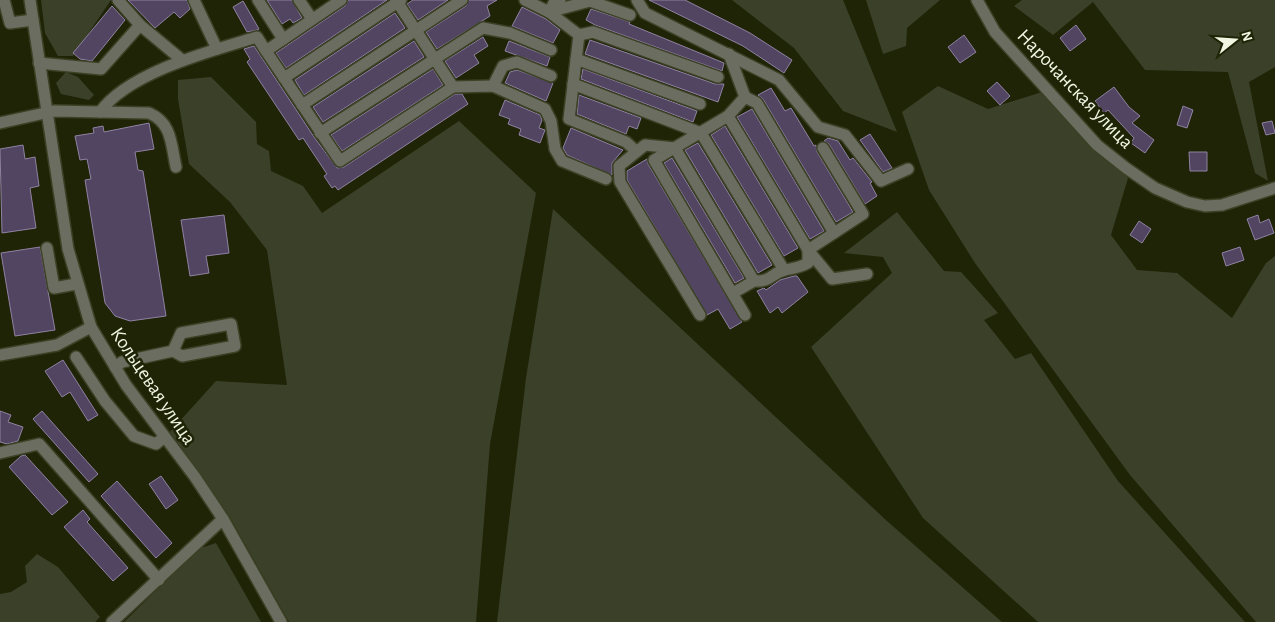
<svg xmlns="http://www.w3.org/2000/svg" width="1275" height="622" font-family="'Alegreya Sans',sans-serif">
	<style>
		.green { fill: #3b4029 }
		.building { fill: #514562; stroke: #8f82a2 }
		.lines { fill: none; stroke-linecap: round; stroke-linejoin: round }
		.minor-casing { stroke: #3c4125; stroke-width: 14 }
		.minor { stroke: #6a6d5f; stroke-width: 11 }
		.labels { text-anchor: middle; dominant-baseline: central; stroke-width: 5; stroke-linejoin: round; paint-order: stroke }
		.street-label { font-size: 20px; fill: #f1f6e3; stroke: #1f2406 }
	</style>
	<rect width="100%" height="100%" fill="#1f2406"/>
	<g class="green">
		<polygon points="41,0 111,0 73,56 58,56 45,33"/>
		<polygon points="732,0 843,0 897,132 843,111 794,48"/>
		<polygon points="866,0 940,0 907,28 906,46 883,54"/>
		<polygon points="1022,0 1275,0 1275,67 1249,82 1268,181 1255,173 1228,72 1145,70 1093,2 1053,35 1014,6"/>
		<polygon points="66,72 78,77 94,95 89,100 61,94 56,83"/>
		<polygon points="211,77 256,122 257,144 269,151 271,171 303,186 322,213 459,121 536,193 490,444 476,622 289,622 228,514 169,433 216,381 287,385 267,250 230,202 189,164 178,99 178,80"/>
		<polygon points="938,86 988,109 1042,92 1128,178 1111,235 1137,270 1177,273 1232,318 1266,263 1275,256 1275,622 1256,622 1130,475 975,263 929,190 902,112"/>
		<polygon points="553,209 887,521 1002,622 497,622 526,378"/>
		<polygon points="897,212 944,271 961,272 998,313 984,320 1015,359 1031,353 1118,481 1245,622 1038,622 923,518 811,347 892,273 883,257 844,253"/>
		<polygon points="216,543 261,622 124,622 198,549"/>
		<polygon points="37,554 58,567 100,617 95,622 0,622 0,594 11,592 27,582 25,566"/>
	</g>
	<g class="building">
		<polygon points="128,0 187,0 190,9 180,18 174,12 155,28"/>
		<polygon points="267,0 292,0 302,18 293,23 290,19 282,24"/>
		<polygon points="348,0 387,0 286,68 276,53 345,6"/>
		<polygon points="413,0 448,0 418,20 407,4"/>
		<polygon points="469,0 497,0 487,6 490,16 437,49 426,32 466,6"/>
		<polygon points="649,0 685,0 750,33 792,60 784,73 743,46"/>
		<polygon points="243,1 259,29 257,30 247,32 233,7"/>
		<polygon points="112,6 125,20 92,61 80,59 73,53"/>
		<polygon points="522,7 546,19 560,30 553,43 512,26"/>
		<polygon points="591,9 630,22 629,24 724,63 722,71 595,25 586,20"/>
		<polygon points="395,13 405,28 304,95 295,80"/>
		<polygon points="1076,25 1086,39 1070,51 1060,38"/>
		<polygon points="964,35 976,52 960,63 948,47"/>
		<polygon points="483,37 488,46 474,55 479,63 456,78 445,61"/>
		<polygon points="590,40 715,84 724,84 718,102 585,54"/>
		<polygon points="414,41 424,57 323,122 313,107"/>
		<polygon points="509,41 550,57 547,66 505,51"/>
		<polygon points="254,46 314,137 337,168 344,167 455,94 462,94 468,104 338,190 335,186 332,188 324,176 327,174 303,138 299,140 247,62 250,59 244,49"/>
		<polygon points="433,69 443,85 342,151 331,135"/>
		<polygon points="583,69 697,111 693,122 581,79"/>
		<polygon points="517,70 553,83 546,101 505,83 510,72"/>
		<polygon points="997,82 1010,96 1000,105 987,91"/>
		<polygon points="1114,87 1129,107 1140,116 1132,123 1154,140 1145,153 1131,143 1134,138 1108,110 1104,113 1095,101"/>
		<polygon points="771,88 785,111 791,108 814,146 816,145 817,152 853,212 836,222 763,99 758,95"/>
		<polygon points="579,95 641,118 637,129 629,126 626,134 577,114"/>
		<polygon points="505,100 540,115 542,120 539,128 545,130 540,143 519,135 521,129 508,124 510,119 499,115"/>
		<polygon points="1183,106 1193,110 1187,128 1177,125"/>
		<polygon points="752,109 824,231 810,239 737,117"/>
		<polygon points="1272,121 1275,133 1266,135 1262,123"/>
		<polygon points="149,123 154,149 135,152 138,170 143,171 166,316 130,321 115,316 105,303 85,180 91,179 87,159 80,160 75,136 94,133 93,128 103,126 104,132"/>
		<polygon points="725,126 798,248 784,256 711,135"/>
		<polygon points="571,128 623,150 612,163 612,175 567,155 563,148"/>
		<polygon points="870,134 892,168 883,172 860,140"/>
		<polygon points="828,138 838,141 850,160 853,158 872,182 870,183 877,196 865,204 829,144 824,141"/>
		<polygon points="698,143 772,265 758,273 685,150"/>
		<polygon points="23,145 25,159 35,157 39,186 30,188 36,228 2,233 0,149"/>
		<polygon points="1189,152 1207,152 1207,171 1190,171"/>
		<polygon points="672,158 744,278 735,283 664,163"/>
		<polygon points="647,159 648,164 742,322 730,329 718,309 707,315 627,180 627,171"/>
		<polygon points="224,215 229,253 206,256 209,273 190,276 181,220"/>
		<polygon points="1258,215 1260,223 1269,219 1274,233 1255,240 1247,219"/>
		<polygon points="1139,221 1151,229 1142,243 1130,235"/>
		<polygon points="40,247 55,330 15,336 1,253"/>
		<polygon points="1240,247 1244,260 1226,266 1222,253"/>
		<polygon points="794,276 797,276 808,292 782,313 778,307 770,313 757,291 764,288 766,290 780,280"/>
		<polygon points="63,360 98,415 88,421 70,392 62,397 45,371"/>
		<polygon points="0,411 11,415 8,422 23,427 18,441 7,444 0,442"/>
		<polygon points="42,411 98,474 89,482 33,419"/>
		<polygon points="25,455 68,502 52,515 9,467 21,456"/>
		<polygon points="161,476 178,500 166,509 149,484"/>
		<polygon points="117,481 172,543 156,558 101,496"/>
		<polygon points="83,510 90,519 87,522 128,568 113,581 64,527"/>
	</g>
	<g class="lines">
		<g class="minor-casing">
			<g id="minor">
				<polyline points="4,0 10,23 33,20"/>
				<polyline points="30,0 68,249 91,327 126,385 195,477 223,519 281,622"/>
				<polyline points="118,0 140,25 182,60"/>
				<polyline points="194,0 217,49"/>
				<polyline points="258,0 283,39"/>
				<polyline points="299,0 312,19"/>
				<polyline points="341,0 266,51 340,161 453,87 396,0"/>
				<polyline points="525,0 549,12 579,35 569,119 626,142 636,151"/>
				<polyline points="637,0 645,13 779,80 818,127 845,135 881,181 908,169"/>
				<polyline points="977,0 995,32 1097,145 1126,168 1155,188 1187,202 1205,206 1222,205 1275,188"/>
				<polyline points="549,12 590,1 630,15"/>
				<polyline points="549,12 554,3 560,0"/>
				<polyline points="579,35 593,32 718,77"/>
				<polyline points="729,54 745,97 728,116 654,160 745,315"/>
				<polyline points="576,59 700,104"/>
				<polyline points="39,63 101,69 140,25"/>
				<polyline points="284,78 401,0"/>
				<polyline points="573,84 701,133 784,270"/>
				<polyline points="493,86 503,66 517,62 551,76"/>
				<polyline points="453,87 493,86 545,109 551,121 555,149 562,161 606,179"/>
				<polyline points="745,97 757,103 834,233 808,250"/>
				<polyline points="302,105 462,0"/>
				<path d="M100,112C129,72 211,51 257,37L266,51"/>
				<polyline points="728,116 808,250 832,279 867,274"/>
				<path d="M0,123L54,111L149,113C172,123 171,144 176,167"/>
				<polyline points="320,133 483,28 510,33 551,50"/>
				<polyline points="823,148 863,214 834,233"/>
				<polyline points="47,248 54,288 76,284"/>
				<path d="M754,281C772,282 771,273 785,270C794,268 799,268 808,263V250"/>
				<polyline points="700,315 620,182 619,166 645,145 675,148 754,281 733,293"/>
				<polyline points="0,355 57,345 91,327"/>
				<polyline points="76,357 105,401 134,436 156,444 163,438"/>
				<polyline points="115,367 122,362 173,351 182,356 235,346 231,324 181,333 173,351"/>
				<polyline points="0,453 39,444 159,580"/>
				<polyline points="112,622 223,519"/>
			</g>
		</g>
		<use href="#minor" class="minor"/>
	</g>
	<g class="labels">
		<g class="street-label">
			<text transform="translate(1075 89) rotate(46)">Нарочанская улица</text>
			<text transform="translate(153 386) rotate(56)">Кольцевая улица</text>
		</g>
	</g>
	<g transform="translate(1235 40) rotate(73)" stroke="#1f2406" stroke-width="4" paint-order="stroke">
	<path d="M0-4L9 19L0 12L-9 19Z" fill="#f1f6e3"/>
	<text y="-8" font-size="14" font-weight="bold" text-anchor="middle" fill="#f1f6e3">N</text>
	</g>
</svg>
